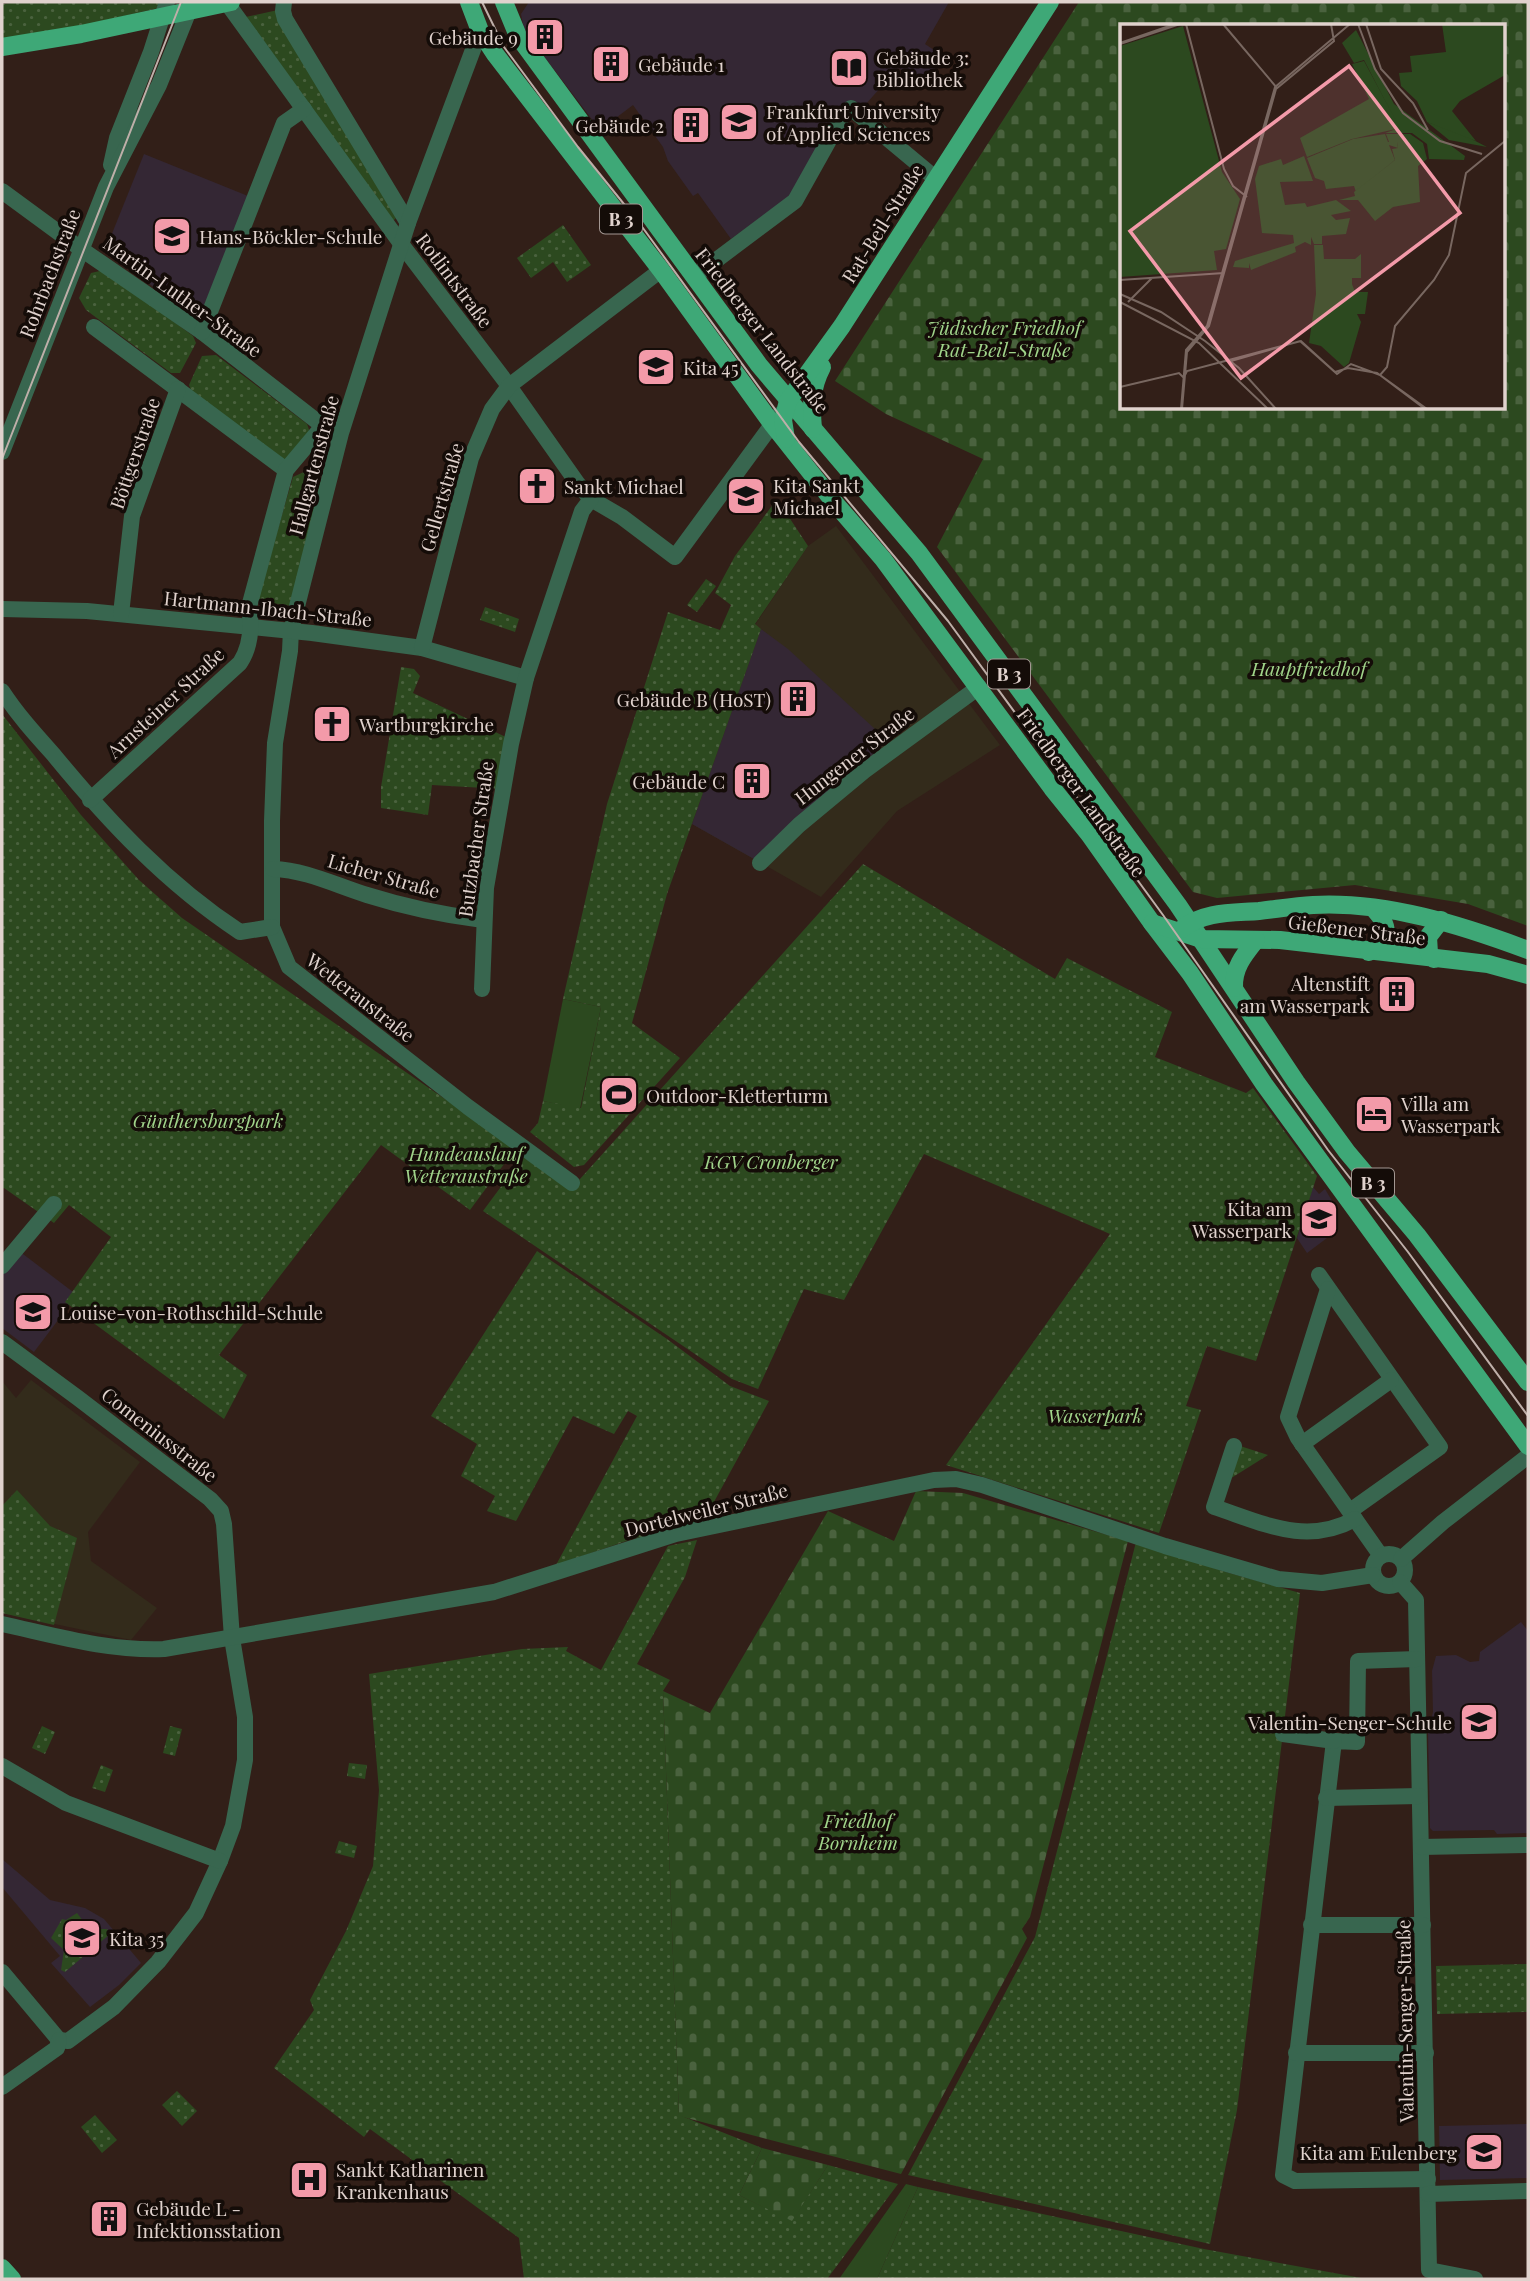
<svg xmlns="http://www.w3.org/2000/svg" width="1530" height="2281" font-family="'Playfair Display',serif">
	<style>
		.commercial { fill: #332b1b }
		.education { fill: #342734 }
		.grass { fill: #2c491f }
		.cemetery { fill: url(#cemetery-stones); fill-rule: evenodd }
		.park { fill: url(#park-dots) }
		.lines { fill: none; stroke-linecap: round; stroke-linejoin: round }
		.minor { stroke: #38664f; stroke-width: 16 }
		.major { stroke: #3ea877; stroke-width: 18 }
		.tram { stroke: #beafa9; stroke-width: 2 }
		.labels { text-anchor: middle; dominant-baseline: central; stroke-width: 7; stroke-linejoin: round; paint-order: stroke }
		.shield { fill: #140c08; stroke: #a39792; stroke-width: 2 }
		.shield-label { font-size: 18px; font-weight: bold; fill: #e0d2cd }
		.poi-label { font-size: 19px; fill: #e0d2cd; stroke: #140c08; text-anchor: start }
		.street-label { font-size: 19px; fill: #e0d2cd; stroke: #140c08 }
		.park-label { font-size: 19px; font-style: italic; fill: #a0d48a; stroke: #140c08 }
		.inset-road { fill: none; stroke: #786760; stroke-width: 2 }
		.view { fill: #f39aa9; fill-opacity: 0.15; stroke: #f39aa9; stroke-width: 3.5 }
		.inset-edge { fill: none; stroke: #e0d2cd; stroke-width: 3.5 }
	</style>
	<defs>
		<pattern id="cemetery-stones" width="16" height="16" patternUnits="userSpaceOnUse" patternTransform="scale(1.75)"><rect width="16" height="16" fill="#2c491f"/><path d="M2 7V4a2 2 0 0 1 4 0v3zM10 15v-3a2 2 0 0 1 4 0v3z" fill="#4a623e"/></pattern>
		<pattern id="park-dots" width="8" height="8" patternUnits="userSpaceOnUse" patternTransform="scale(1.75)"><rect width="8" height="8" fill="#2c491f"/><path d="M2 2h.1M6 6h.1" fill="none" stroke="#4a623e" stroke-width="1.8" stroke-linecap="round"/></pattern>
	</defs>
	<rect width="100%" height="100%" fill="#321f18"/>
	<g class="commercial">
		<polygon points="836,526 1000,745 897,811 821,897 692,824 755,625 808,546"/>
		<polygon points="31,1380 140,1462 88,1532 91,1561 157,1608 131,1640 2,1613 2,1381 16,1398"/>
	</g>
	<g class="education">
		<polygon points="529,2 949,2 925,44 943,56 927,84 898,68 865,105 851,107 789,197 731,239 698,193 693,196 668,161 663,147 633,105 600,130 524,30 521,14"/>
		<polygon points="144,154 248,196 202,311 198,315 190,314 105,251"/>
		<polygon points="761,629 788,649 888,741 754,859 692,824"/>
		<polygon points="1313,1187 1319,1194 1325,1189 1335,1206 1335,1232 1307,1253 1297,1238"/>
		<polygon points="19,1251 77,1295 34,1352 2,1328 2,1273"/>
		<polygon points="1521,1622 1528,1631 1528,1833 1497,1834 1494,1830 1433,1831 1430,1828 1428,1732 1433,1712 1432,1671 1436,1656 1456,1655 1470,1662 1479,1661 1480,1652"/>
		<polygon points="2,1859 50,1900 85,1908 104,1919 141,1963 119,1985 90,2007 51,1963 60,1956 2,1887"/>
		<polygon points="1528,2124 1528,2178 1440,2180 1439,2126"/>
	</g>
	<g class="grass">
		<polygon points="563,999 601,1007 580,1109 543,1101"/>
		<polygon points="906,2184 918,2187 877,2279 839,2279"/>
	</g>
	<g class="cemetery">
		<path d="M1079,2H1528V926L1468,904L1355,885L1217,898L1193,892L937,547L983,459L886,414L835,381ZM1122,26H1504V408H1122Z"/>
		<polygon points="916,1491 963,1493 1128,1541 1030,1917 1022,1929 1027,1938 901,2174 679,2116 663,1691 710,1713 828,1511 894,1541"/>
		<polygon points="762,2148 828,2165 792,2222 739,2195"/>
	</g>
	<g class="park">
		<polygon points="20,2 160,2 158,8 85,25 2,40 2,4"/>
		<polygon points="278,10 396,218 393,221 241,18"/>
		<polygon points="563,225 591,265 567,282 553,262 531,278 517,258"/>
		<polygon points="104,270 193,336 196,343 180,373 171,373 86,310 79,298 91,273"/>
		<polygon points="216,355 307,424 311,435 284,462 193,396 189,385 202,356"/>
		<polygon points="308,470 318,477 325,490 293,606 257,601 293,477"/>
		<polygon points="777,499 808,546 755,624 761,629 667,894 632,1023 680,1058 584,1165 574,1167 530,1132 538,1123 543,1101 581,1108 601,1007 563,999 607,804 668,612 720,630 731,605 715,593 735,556"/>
		<polygon points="706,579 716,586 697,612 687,605"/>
		<polygon points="485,607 519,619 515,632 480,620"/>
		<polygon points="401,667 414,669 420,676 413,693 512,740 502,789 432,785 428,815 381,808 381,787"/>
		<polygon points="2,714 81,815 139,880 182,918 516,1148 470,1210 381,1145 219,1355 247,1375 224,1419 65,1302 111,1237 69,1205 54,1223 4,1188 2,1189"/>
		<polygon points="863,864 1055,979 1067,958 1172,1012 1155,1057 1246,1093 1253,1088 1317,1176 1256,1361 1207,1346 1186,1406 1201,1410 1159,1533 946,1465 1110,1234 924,1154 844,1300 804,1289 758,1389 732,1379 483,1211 523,1157 571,1189"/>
		<polygon points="537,1251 667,1339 730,1386 769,1401 703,1522 632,1539 556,1565 637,1416 628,1411 614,1434 573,1416 516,1521 487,1511 495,1496 461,1476 477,1444 431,1416"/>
		<polygon points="1237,1445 1268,1455 1225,1482"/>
		<polygon points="17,1490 50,1526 77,1538 54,1625 2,1613 2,1506"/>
		<polygon points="697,1540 685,1577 637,1664 670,1680 663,1691 679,2115 762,2148 739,2195 792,2221 828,2165 898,2184 827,2279 524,2279 519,2238 370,2129 364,2137 274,2068 314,2010 310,2000 346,1931 373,1866 379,1790 369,1674 522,1649 568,1647 566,1651 601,1670 668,1546"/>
		<polygon points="1136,1542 1229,1573 1300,1593 1237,2110 1210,2244 908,2175 1035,1937"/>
		<polygon points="42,1726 55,1732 45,1754 32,1748"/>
		<polygon points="170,1726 182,1729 175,1756 163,1753"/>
		<polygon points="349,1763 367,1765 365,1779 347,1776"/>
		<polygon points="101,1765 113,1770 105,1792 92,1788"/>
		<polygon points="339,1841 357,1846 354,1858 335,1853"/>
		<polygon points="77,1913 89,1929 107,1929 110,1934 65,1972 61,1970 64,1950 51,1938 62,1919 66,1920"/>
		<polygon points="1528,1964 1528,2012 1437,2014 1436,1966"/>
		<polygon points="177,2091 197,2111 182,2126 162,2105"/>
		<polygon points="95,2115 117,2140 102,2153 81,2127"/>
		<polygon points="918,2187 1204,2249 1367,2279 877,2279"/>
	</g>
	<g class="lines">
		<g class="minor">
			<polyline points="284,2 283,11 285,19 408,223"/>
			<polyline points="227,3 402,245 509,386 578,484 591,499 622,517 675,557 779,415"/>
			<polyline points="480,31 408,223 341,433 291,630 290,651 275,743 272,821 272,927 289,967 468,1107 572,1183"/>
			<polyline points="111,165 117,138 151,52 167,2"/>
			<polyline points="2,191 81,249 202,332 323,426 332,430"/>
			<polyline points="695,276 795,201 842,117 851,108 935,178"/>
			<polyline points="94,327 286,470"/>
			<polyline points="202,332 284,123 304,109"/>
			<polyline points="2,452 106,187 159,85 192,3"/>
			<polyline points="2,609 87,611 312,633 422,648 526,678"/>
			<polyline points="121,614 132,516 178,389"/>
			<polyline points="422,648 471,458 492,409 509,386 661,270"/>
			<path d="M2,691C17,714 35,734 53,754C108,821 167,884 240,932L272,927"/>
			<path d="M90,800L240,663C251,646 252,626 249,607L286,470L323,426"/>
			<polyline points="760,863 799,825 864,771 979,687"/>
			<path d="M273,869C306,870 335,885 367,895C405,907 444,915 483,920"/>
			<polyline points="482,989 486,888 511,744 526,678 582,511 591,499"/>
			<polyline points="2,1266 54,1204"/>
			<polyline points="1319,1275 1440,1447 1350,1511"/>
			<polyline points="1328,1289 1288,1417 1298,1438 1381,1556"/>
			<polyline points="2,1342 78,1398 210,1499 221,1511 224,1524 232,1638 245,1717 245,1760 233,1826 220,1861 196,1913 158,1962 114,2007 68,2041 59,2040"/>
			<polyline points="1302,1444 1391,1380"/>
			<path d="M1234,1446L1214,1507C1263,1523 1306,1546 1355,1519"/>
			<circle cx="1389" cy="1570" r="16"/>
			<polyline points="1401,1559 1443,1522 1528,1456"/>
			<polyline points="1400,1582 1416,1600 1429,2270 1475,2279"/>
			<path d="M2,1624C57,1636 107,1651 164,1649L494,1592L676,1534L934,1480L956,1479L982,1485L1165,1546L1278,1579L1322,1583L1373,1575"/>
			<polyline points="1417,1659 1358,1661 1357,1742 1334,1741 1283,2175 1295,2181 1428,2179"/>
			<polyline points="1283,1734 1334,1741"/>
			<polyline points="2,1766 66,1803 220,1861"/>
			<polyline points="1326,1798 1419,1796"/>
			<polyline points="1421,1847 1528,1845"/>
			<polyline points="1311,1925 1423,1925"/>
			<polyline points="2,1972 59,2040"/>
			<polyline points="1296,2053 1426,2053"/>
			<polyline points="2,2087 57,2048 59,2040"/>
			<polyline points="1428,2194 1528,2191"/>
		</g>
		<g class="major">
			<polyline points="469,2 480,31 495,54 661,270 773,425 834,502 883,559 1052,788 1089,834 1152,923 1190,973 1264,1084 1528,1446"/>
			<polyline points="504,2 518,36 759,365 919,553 1178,905 1296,1082 1347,1152 1417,1235 1528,1382"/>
			<polyline points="2,47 81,34 231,2"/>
			<path d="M813,429C811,406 811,388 822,367"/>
			<polyline points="786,439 783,420 788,401 842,326 1050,2"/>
			<polyline points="1152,923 1201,939 1280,940 1488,964 1528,975"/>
			<path d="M1182,929C1203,911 1234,913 1259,911C1277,909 1295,906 1313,905C1386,901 1461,925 1528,950"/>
			<path d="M1369,952C1389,939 1391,928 1375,910"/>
			<polyline points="1434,959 1429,953 1428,937 1441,920"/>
			<path d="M1234,988C1233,968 1244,955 1256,940"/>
			<polyline points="2,2268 12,2279"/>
		</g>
		<g class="tram">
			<polyline points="482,2 504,47 578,147 640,224 799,442 948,621 1163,915 1328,1150 1408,1252 1528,1416"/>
			<polyline points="2,459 181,2"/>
		</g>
	</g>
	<defs>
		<g id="building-square" transform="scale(2.0125)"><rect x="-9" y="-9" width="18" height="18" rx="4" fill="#f39aa9" stroke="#140c08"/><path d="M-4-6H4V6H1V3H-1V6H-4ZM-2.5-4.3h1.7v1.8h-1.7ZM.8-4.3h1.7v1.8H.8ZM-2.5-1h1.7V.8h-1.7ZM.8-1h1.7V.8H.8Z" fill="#111"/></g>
		<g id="library-square" transform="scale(2.0125)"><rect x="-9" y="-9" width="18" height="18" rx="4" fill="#f39aa9" stroke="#140c08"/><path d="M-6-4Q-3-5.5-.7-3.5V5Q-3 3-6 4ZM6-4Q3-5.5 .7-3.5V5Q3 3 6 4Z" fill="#111"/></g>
		<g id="university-square" transform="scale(2.0125)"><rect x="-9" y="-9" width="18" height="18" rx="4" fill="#f39aa9" stroke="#140c08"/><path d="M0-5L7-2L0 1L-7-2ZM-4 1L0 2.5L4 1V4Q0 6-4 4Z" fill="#111"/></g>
		<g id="school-square" transform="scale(2.0125)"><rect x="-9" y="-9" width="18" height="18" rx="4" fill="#f39aa9" stroke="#140c08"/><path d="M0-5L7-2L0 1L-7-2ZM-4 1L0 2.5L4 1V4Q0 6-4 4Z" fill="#111"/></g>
		<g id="church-square" transform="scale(2.0125)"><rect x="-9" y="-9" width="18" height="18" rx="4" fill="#f39aa9" stroke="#140c08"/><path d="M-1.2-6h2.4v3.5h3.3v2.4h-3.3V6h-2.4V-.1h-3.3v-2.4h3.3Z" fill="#111"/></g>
		<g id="stadium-square" transform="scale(2.0125)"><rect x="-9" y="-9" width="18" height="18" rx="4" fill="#f39aa9" stroke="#140c08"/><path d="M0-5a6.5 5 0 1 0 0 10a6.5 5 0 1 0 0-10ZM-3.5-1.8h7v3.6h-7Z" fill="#111"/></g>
		<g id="hotel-square" transform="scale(2.0125)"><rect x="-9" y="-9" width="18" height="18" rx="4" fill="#f39aa9" stroke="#140c08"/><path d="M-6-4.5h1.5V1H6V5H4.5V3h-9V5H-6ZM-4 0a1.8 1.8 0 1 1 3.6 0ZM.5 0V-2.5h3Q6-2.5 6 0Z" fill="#111"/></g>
		<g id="hospital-square" transform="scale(2.0125)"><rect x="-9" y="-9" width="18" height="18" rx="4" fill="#f39aa9" stroke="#140c08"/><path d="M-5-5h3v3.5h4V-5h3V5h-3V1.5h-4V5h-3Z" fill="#111"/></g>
	</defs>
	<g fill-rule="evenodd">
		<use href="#building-square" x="545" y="37"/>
		<use href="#building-square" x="611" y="64"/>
		<use href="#library-square" x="849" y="68"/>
		<use href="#university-square" x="739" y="122"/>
		<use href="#building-square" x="691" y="125"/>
		<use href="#school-square" x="172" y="236"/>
		<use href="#school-square" x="656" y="367"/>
		<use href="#church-square" x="537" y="486"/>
		<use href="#school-square" x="746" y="496"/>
		<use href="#building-square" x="798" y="699"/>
		<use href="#church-square" x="332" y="724"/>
		<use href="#building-square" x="752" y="781"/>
		<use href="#building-square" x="1397" y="994"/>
		<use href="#stadium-square" x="619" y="1095"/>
		<use href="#hotel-square" x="1374" y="1114"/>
		<use href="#school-square" x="1319" y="1219"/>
		<use href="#school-square" x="33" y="1312"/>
		<use href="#school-square" x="1479" y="1722"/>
		<use href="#school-square" x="82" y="1938"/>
		<use href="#school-square" x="1484" y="2152"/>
		<use href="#hospital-square" x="309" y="2180"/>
		<use href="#building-square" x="109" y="2219"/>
	</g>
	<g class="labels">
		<g class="shield">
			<rect x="600" y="204.5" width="42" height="29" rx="5"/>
			<rect x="988" y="659.5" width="42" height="29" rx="5"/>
			<rect x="1352" y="1168.5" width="42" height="29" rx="5"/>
		</g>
		<g class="shield-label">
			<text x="621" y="219">B 3</text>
			<text x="1009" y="674">B 3</text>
			<text x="1373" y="1183">B 3</text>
		</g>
		<g class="poi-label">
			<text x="518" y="37" text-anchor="end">Gebäude 9</text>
			<text x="876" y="57">Gebäude 3:<tspan x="876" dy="22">Bibliothek</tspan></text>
			<text x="638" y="64">Gebäude 1</text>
			<text x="766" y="111">Frankfurt University<tspan x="766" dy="22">of Applied Sciences</tspan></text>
			<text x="664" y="125" text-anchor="end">Gebäude 2</text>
			<text x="199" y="236">Hans-Böckler-Schule</text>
			<text x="683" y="367">Kita 45</text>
			<text x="773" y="485">Kita Sankt<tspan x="773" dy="22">Michael</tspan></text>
			<text x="564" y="486">Sankt Michael</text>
			<text x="771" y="699" text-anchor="end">Gebäude B (HoST)</text>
			<text x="359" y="724">Wartburgkirche</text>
			<text x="725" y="781" text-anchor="end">Gebäude C</text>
			<text x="1370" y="983" text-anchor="end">Altenstift<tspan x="1370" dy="22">am Wasserpark</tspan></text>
			<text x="646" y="1095">Outdoor-Kletterturm</text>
			<text x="1401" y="1103">Villa am<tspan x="1401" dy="22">Wasserpark</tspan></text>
			<text x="1292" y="1208" text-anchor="end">Kita am<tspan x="1292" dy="22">Wasserpark</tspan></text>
			<text x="60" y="1312">Louise-von-Rothschild-Schule</text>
			<text x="1452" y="1722" text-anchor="end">Valentin-Senger-Schule</text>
			<text x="109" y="1938">Kita 35</text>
			<text x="1457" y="2152" text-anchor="end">Kita am Eulenberg</text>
			<text x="336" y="2169">Sankt Katharinen<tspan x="336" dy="22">Krankenhaus</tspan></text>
			<text x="136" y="2208">Gebäude L -<tspan x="136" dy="22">Infektionsstation</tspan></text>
		</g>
		<g class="street-label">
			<text transform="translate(882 223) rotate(-58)">Rat-Beil-Straße</text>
			<text transform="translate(49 273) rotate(-69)">Rohrbachstraße</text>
			<text transform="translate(455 280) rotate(53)">Rotlintstraße</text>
			<text transform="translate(183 296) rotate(36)">Martin-Luther-Straße</text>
			<text transform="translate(763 330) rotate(52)">Friedberger Landstraße</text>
			<text transform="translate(134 453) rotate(-71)">Böttgerstraße</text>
			<text transform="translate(313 465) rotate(-75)">Hallgartenstraße</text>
			<text transform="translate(441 497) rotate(-74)">Gellertstraße</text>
			<text transform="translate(268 608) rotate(6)">Hartmann-Ibach-Straße</text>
			<text transform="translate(165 702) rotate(-43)">Arnsteiner Straße</text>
			<text transform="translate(854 755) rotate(-38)">Hungener Straße</text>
			<text transform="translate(1082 792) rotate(54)">Friedberger Landstraße</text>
			<text transform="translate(475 839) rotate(-82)">Butzbacher Straße</text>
			<text transform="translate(384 875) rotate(16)">Licher Straße</text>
			<text transform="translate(1357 929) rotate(7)">Gießener Straße</text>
			<text transform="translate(361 997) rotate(38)">Wetteraustraße</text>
			<text transform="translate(160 1434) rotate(38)">Comeniusstraße</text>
			<text transform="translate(706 1509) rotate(-14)">Dortelweiler Straße</text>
			<text transform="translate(1404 2021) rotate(-91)">Valentin-Senger-Straße</text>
		</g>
		<g class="park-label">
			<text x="1004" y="327">Jüdischer Friedhof<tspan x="1004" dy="22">Rat-Beil-Straße</tspan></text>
			<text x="1309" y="668">Hauptfriedhof</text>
			<text x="208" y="1120">Günthersburgpark</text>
			<text x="466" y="1153">Hundeauslauf<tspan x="466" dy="22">Wetteraustraße</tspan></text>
			<text x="771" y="1161">KGV Cronberger</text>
			<text x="1095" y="1415">Wasserpark</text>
			<text x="858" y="1820">Friedhof<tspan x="858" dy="22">Bornheim</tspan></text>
		</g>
	</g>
	<g transform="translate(1120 24)">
		<rect width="385" height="385" fill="#321f18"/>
		<path d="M236,6L274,80L345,132L344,136L309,135L307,120L292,109H265L279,104L244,36L234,39L222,19ZM307,98L338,108L367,123L329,116Z" fill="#2c491f"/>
		<path d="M63,2L102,148L120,175L106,225L94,227L97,246L0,253V22ZM265,110L268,118L277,117L278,124L269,121L275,136L236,168L234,162L206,165L204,157L195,154L187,134L233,115Z" fill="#2c491f"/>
		<path d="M322,0H385V51L340,77L332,87L356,117L307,98L297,77L281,62L279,49L292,48L290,32L326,28ZM244,37L280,104L232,115L187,133L180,114L249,75L232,40ZM266,110H290L303,119L307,135L298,142L300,178L273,183L255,197L238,176H219L235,172L234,168L275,136L272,125L278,124L277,118H269ZM184,132L193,157L160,158L165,181L185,179L187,183L216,176L231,187L211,191L216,196L230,194L226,210L202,212V220H194L191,213V221L185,218L175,223L176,228L131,246L129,239V244L113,243L115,237L174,219L173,211L142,209L135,155L139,142L161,135L163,141ZM194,221H203L204,235H235L241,230V254H232V260L235,268H248L245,290H237L241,298L229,339L224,343L201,322L189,319L196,270Z" fill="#2c491f"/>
		<path class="inset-road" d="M66,0L104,145L113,162L127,173M103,0L157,64M238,0L255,45L283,89L320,117L362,130M246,0L261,45L293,79L308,106M0,19L55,0M0,20L60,0M0,256L104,249M0,270L41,288L85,317L119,344L156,385M0,278L79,319L148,385M8,278L32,254M111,337L180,317L217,350L231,340L260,351M64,353L67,347L181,317L215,348L228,344L257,349L307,385M0,363L59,349L64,354M61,385L66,326L87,302L155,63L230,0M62,385L67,328L89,302L156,65L214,17L211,0M305,385L260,351L267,343L275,302L314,256L329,231L346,149L385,117"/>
		<path class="view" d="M229,42L340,189L121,354L10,207Z"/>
		<rect width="385" height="385" class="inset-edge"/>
	</g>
	<rect width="1530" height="2281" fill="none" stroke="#e0d2cd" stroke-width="7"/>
</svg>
